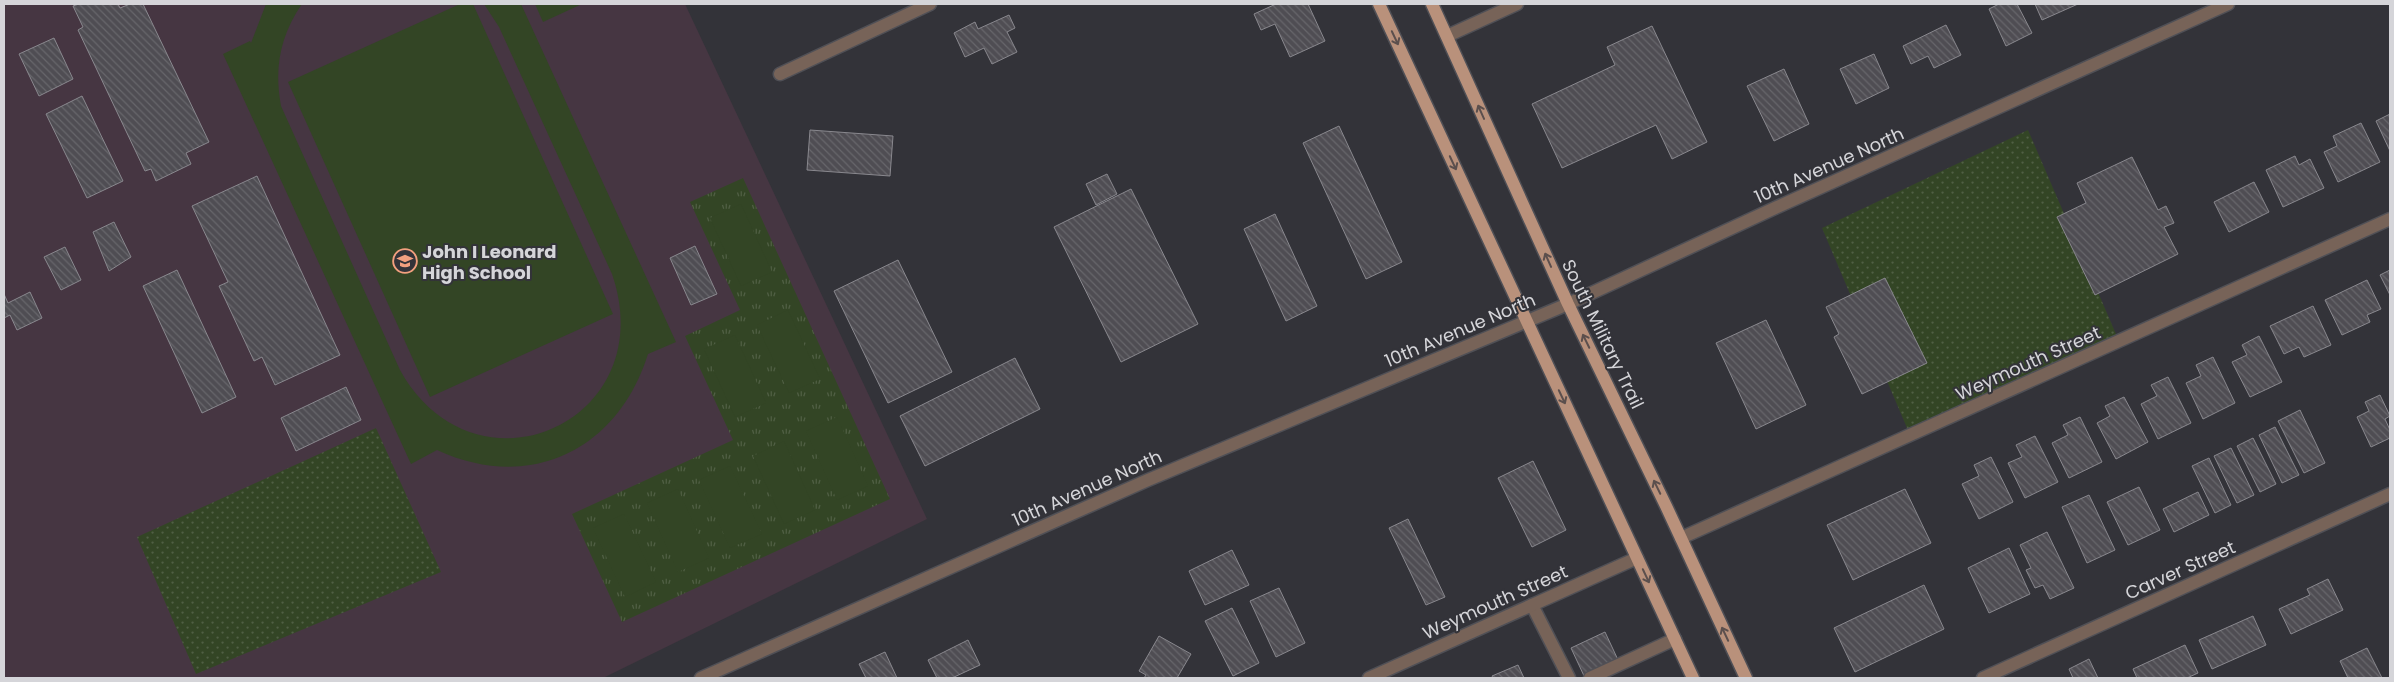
<svg xmlns="http://www.w3.org/2000/svg" width="2394" height="682" font-family="Poppins,sans-serif">
	<style>
		.education { fill: #463642 }
		.grass { fill: url(#grass-dots) }
		.park { fill: url(#park-tufts) }
		.pitch { fill: #334525 }
		.building { fill: url(#building-back-hatch); stroke: #89888e }
		.lines { fill: none; stroke-linecap: round; stroke-linejoin: round }
		.minor-casing { stroke: #505056; stroke-width: 15 }
		.major-casing { stroke: #505056; stroke-width: 15 }
		.minor { stroke: #776358; stroke-width: 12 }
		.major { stroke: #b9917b; stroke-width: 12 }
		.oneway { stroke: #5b4f4d }
		.labels { text-anchor: middle; dominant-baseline: central; stroke-width: 4; stroke-linejoin: round; paint-order: stroke }
		.street-label { font-size: 18px; fill: #d5d5d9; stroke: #333339 }
		.poi-label { font-size: 18px; font-weight: bold; fill: #d5d5d9; stroke: #333339; text-anchor: start }
	</style>
	<defs>
		<pattern id="grass-dots" width="8" height="8" patternUnits="userSpaceOnUse" patternTransform="scale(1.25)"><rect width="8" height="8" fill="#334525"/><path d="M2 2h.1M6 6h.1" fill="none" stroke="#505f44" stroke-width="1.8" stroke-linecap="round"/></pattern>
		<pattern id="park-tufts" width="24" height="20" patternUnits="userSpaceOnUse" patternTransform="scale(1.25)"><rect width="24" height="20" fill="#334525"/><path d="M3 7l-1-3M5 7V3M7 7l1-3M15 17l-1-3M17 17v-4M19 17l1-3" fill="none" stroke="#505f44"/></pattern>
		<pattern id="building-back-hatch" width="6" height="6" patternUnits="userSpaceOnUse" patternTransform="scale(1.25)"><rect width="6" height="6" fill="#4f4d53"/><path d="M-1 5l2 2M0 0l6 6M5-1l2 2" fill="none" stroke="#67666b"/></pattern>
	</defs>
	<rect width="100%" height="100%" fill="#333339"/>
	<polygon class="education" points="4,4 685,4 927,519 603,678 4,678"/>
	<g class="grass">
		<polygon points="2028,130 2119,341 1910,435 1822,228"/>
		<polygon points="376,428 441,572 196,674 137,537"/>
	</g>
	<polygon class="park" points="743,178 890,499 622,622 572,514 733,440 685,336 740,310 690,202"/>
	<g class="pitch">
		<path d="M266,4H302C280,36 274,68 281,106L400,370C475,505 663,422 612,274L499,27L484,4H521L676,342L648,354C618,450 530,493 437,450L411,464L223,54L250,41L251,43Z"/>
		<polygon points="460,4 473,4 613,314 430,397 288,82"/>
		<polygon points="535,4 582,4 543,22"/>
		<polygon points="741,204 772,272 741,286 710,218"/>
		<polygon points="788,310 820,379 789,393 757,325"/>
		<polygon points="735,335 766,403 735,417 704,349"/>
		<polygon points="837,417 868,486 837,500 806,431"/>
		<polygon points="784,441 815,510 784,524 753,456"/>
		<polygon points="730,466 762,534 730,548 699,480"/>
		<polygon points="678,489 709,558 678,572 647,503"/>
		<polygon points="624,514 656,582 625,597 593,528"/>
	</g>
	<g class="building">
		<polygon points="79,4 118,4 120,8 130,4 143,4 209,142 186,153 191,164 156,181 151,169 145,171 78,30 83,27 73,6"/>
		<polygon points="1276,4 1308,4 1325,41 1290,57 1275,24 1261,30 1254,14"/>
		<polygon points="1999,4 2017,4 2032,33 2006,46 1989,9"/>
		<polygon points="2035,4 2078,4 2042,20"/>
		<polygon points="1009,15 1015,28 1007,32 1017,52 992,64 984,48 965,57 954,33 975,22 978,29"/>
		<polygon points="1946,25 1961,55 1934,68 1928,56 1911,64 1903,46"/>
		<polygon points="1652,26 1707,142 1672,159 1656,125 1562,168 1532,104 1615,65 1607,47"/>
		<polygon points="54,38 73,79 39,96 19,54"/>
		<polygon points="1874,54 1889,88 1856,104 1840,69"/>
		<polygon points="1784,69 1809,124 1774,141 1747,86"/>
		<polygon points="82,96 123,181 87,198 46,114"/>
		<polygon points="2390,114 2390,151 2376,121"/>
		<polygon points="2361,123 2380,162 2338,182 2324,152 2337,146 2333,136"/>
		<polygon points="1339,126 1402,262 1366,279 1303,143"/>
		<polygon points="810,130 893,136 890,176 807,170"/>
		<polygon points="2295,156 2299,165 2310,159 2324,188 2283,207 2266,170"/>
		<polygon points="2132,157 2158,210 2166,206 2174,223 2164,227 2178,254 2095,295 2057,217 2086,203 2077,183"/>
		<polygon points="1107,174 1117,194 1096,205 1086,184"/>
		<polygon points="257,176 340,355 275,385 262,357 254,361 219,286 228,282 192,206"/>
		<polygon points="2254,182 2269,212 2229,232 2214,202"/>
		<polygon points="1131,189 1198,324 1121,362 1054,227"/>
		<polygon points="1275,214 1317,306 1286,321 1244,229"/>
		<polygon points="114,222 131,257 109,271 93,232"/>
		<polygon points="695,246 717,294 691,305 670,258"/>
		<polygon points="65,247 81,280 61,290 44,257"/>
		<polygon points="898,260 952,372 888,403 834,291"/>
		<polygon points="177,270 236,397 202,413 143,286"/>
		<polygon points="2390,270 2390,295 2380,275"/>
		<polygon points="1885,278 1927,363 1862,394 1834,337 1839,334 1826,307"/>
		<polygon points="2367,280 2381,309 2367,315 2370,322 2342,335 2325,300"/>
		<polygon points="30,292 42,318 17,330 10,315 4,318 4,294 8,303"/>
		<polygon points="2313,306 2331,345 2304,357 2299,347 2284,354 2270,326"/>
		<polygon points="1766,320 1806,405 1756,429 1716,343"/>
		<polygon points="2259,336 2282,382 2250,397 2232,362 2247,355 2242,345"/>
		<polygon points="2213,357 2235,403 2203,419 2186,383 2201,376 2196,365"/>
		<polygon points="1015,358 1040,409 925,466 900,416"/>
		<polygon points="2168,377 2191,423 2158,439 2141,404 2157,396 2151,385"/>
		<polygon points="346,387 361,420 296,451 281,418"/>
		<polygon points="2380,395 2390,416 2385,419 2390,430 2390,438 2371,447 2357,417 2369,411 2365,402"/>
		<polygon points="2124,397 2148,442 2116,459 2097,423 2110,416 2105,406"/>
		<polygon points="2300,410 2325,463 2304,473 2278,421"/>
		<polygon points="2080,417 2102,462 2069,478 2052,443 2068,435 2063,425"/>
		<polygon points="2275,427 2299,475 2282,483 2259,435"/>
		<polygon points="2035,436 2058,482 2025,498 2008,463 2022,457 2016,445"/>
		<polygon points="2253,438 2276,484 2260,492 2237,446"/>
		<polygon points="2231,448 2254,495 2237,503 2214,456"/>
		<polygon points="1991,457 2013,502 1979,519 1962,484 1979,476 1974,465"/>
		<polygon points="2209,458 2231,505 2215,513 2192,466"/>
		<polygon points="1533,461 1566,530 1532,547 1498,478"/>
		<polygon points="2139,487 2160,530 2128,545 2107,502"/>
		<polygon points="1905,489 1931,543 1853,580 1827,525"/>
		<polygon points="2198,492 2209,515 2174,532 2163,509"/>
		<polygon points="2089,495 2115,550 2087,563 2062,507"/>
		<polygon points="1408,519 1445,597 1426,605 1389,528"/>
		<polygon points="2047,532 2074,588 2050,599 2043,585 2035,588 2026,570 2031,568 2020,545"/>
		<polygon points="2009,548 2030,594 1989,613 1968,568"/>
		<polygon points="1232,550 1249,585 1205,605 1189,571"/>
		<polygon points="2328,579 2343,610 2291,634 2279,609 2310,595 2307,589"/>
		<polygon points="1924,585 1944,629 1855,672 1834,628"/>
		<polygon points="1279,588 1305,643 1276,657 1250,601"/>
		<polygon points="1232,608 1259,663 1233,676 1205,621"/>
		<polygon points="2253,616 2266,645 2212,669 2199,640"/>
		<polygon points="1605,632 1619,662 1585,678 1571,648"/>
		<polygon points="1159,636 1191,654 1177,678 1144,678 1146,675 1139,671"/>
		<polygon points="968,640 980,665 952,678 937,678 928,660"/>
		<polygon points="2185,645 2198,673 2187,678 2137,678 2133,669"/>
		<polygon points="2367,648 2382,678 2348,678 2340,661"/>
		<polygon points="885,652 897,678 866,678 859,664"/>
		<polygon points="2089,659 2098,678 2073,678 2069,669"/>
		<polygon points="1518,665 1524,678 1493,678 1492,676"/>
	</g>
	<g class="lines">
		<g class="minor-casing">
			<g id="minor">
				<polyline points="1447,36 1517,4"/>
				<polyline points="780,74 930,4"/>
				<polyline points="1681,538 2390,219"/>
				<polyline points="1532,605 1569,678"/>
				<polyline points="701,678 1148,480 1568,304 1775,208 2228,4"/>
				<polyline points="1369,678 1637,558"/>
				<polyline points="1590,678 1675,639"/>
				<polyline points="1983,678 2390,494"/>
			</g>
		</g>
		<g class="major-casing">
			<g id="major">
				<polyline points="1379,4 1693,678"/>
				<polyline points="1432,4 1568,304 1666,506 1746,678"/>
			</g>
		</g>
		<use href="#minor" class="minor"/>
		<use href="#major" class="major"/>
	</g>
	<defs><path id="oneway-shaft" d="M-6 0H5M1.5-3L5.5 0L1.5 3" fill="none" stroke-width="1.6" stroke-linecap="round" stroke-linejoin="round" transform="scale(1.25)"/></defs>
	<g class="oneway">
		<use href="#oneway-shaft" transform="translate(1395 38) rotate(65)"/>
		<use href="#oneway-shaft" transform="translate(1481 112) rotate(-114)"/>
		<use href="#oneway-shaft" transform="translate(1453 163) rotate(65)"/>
		<use href="#oneway-shaft" transform="translate(1548 260) rotate(-114)"/>
		<use href="#oneway-shaft" transform="translate(1586 341) rotate(-116)"/>
		<use href="#oneway-shaft" transform="translate(1562 397) rotate(65)"/>
		<use href="#oneway-shaft" transform="translate(1657 487) rotate(-116)"/>
		<use href="#oneway-shaft" transform="translate(1646 576) rotate(65)"/>
		<use href="#oneway-shaft" transform="translate(1725 634) rotate(-115)"/>
	</g>
	<defs>
		<g id="school-ring" transform="scale(1.25)"><circle r="9.5" fill="#333339" stroke="#f2a07f" stroke-width="1.5"/><path d="M0-5L7-2L0 1L-7-2ZM-4 1L0 2.5L4 1V4Q0 6-4 4Z" fill="#f2a07f"/></g>
	</defs>
	<g fill-rule="evenodd">
		<use href="#school-ring" x="405" y="261"/>
	</g>
	<g class="labels">
		<g class="street-label">
			<text transform="translate(1829 165) rotate(-24)">10th Avenue North</text>
			<text transform="translate(1460 330) rotate(-23)">10th Avenue North</text>
			<text transform="translate(1603 334) rotate(64)">South Military Trail</text>
			<text transform="translate(2028 363) rotate(-24)">Weymouth Street</text>
			<text transform="translate(1087 488) rotate(-24)">10th Avenue North</text>
			<text transform="translate(2180 570) rotate(-24)">Carver Street</text>
			<text transform="translate(1495 602) rotate(-24)">Weymouth Street</text>
		</g>
		<g class="poi-label">
			<text x="422" y="251">John I Leonard<tspan x="422" dy="21">High School</tspan></text>
		</g>
	</g>
	<rect width="2394" height="682" fill="none" stroke="#d5d5d9" stroke-width="10"/>
</svg>
